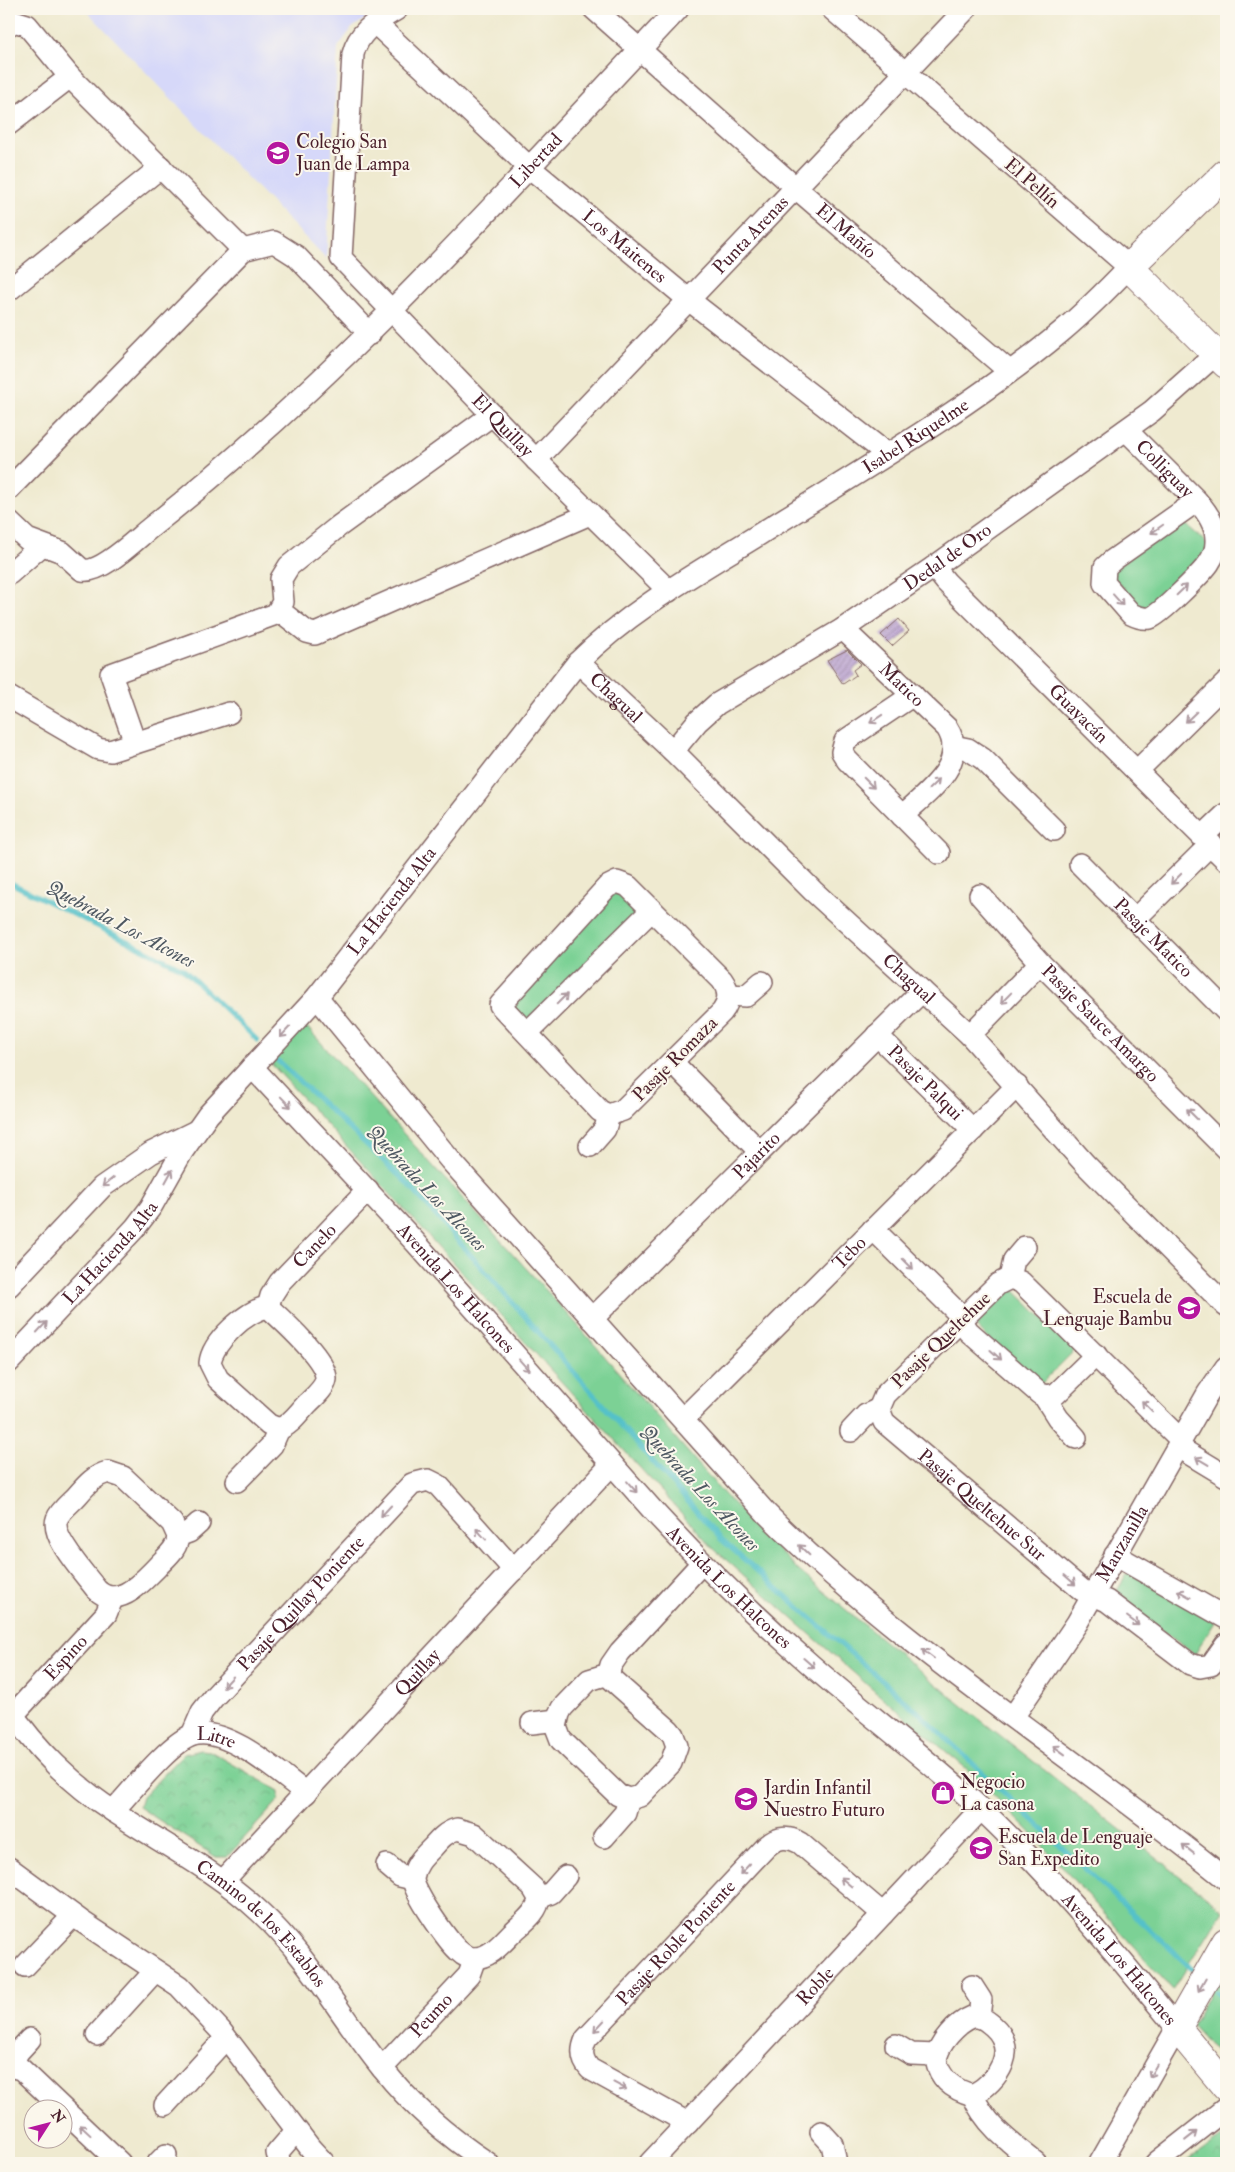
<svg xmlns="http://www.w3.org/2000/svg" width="1235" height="2172" font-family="'IM FELL Double Pica',serif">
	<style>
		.built { fill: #d6d8f9 }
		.grass { fill: #7cd195; stroke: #637860 }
		.park { fill: url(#park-crowns); stroke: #637860 }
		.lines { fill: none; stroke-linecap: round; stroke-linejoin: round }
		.stream { stroke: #54c1c9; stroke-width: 5 }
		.building { fill: url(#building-hatch) }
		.street-casing { stroke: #846665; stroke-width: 24 }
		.secondary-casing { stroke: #846665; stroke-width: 30 }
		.street { stroke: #fff; stroke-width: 21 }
		.secondary { stroke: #fff; stroke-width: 28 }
		.oneway { stroke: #ae9aa0 }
		.labels { text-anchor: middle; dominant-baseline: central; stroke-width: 4; stroke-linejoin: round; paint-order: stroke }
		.poi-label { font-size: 19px; fill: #4a1f2b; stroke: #fbf7ec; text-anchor: start }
		.street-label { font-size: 19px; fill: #4a1f2b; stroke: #fbf7ec }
		.water-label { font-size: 20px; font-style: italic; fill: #4e5862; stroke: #fbf7ec }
	</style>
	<defs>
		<pattern id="park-crowns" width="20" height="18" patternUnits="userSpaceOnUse" patternTransform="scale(1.25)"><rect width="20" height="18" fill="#7cd195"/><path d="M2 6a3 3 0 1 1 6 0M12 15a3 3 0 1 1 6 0" fill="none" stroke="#6db381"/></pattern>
		<pattern id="building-hatch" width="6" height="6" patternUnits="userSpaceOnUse" patternTransform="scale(1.25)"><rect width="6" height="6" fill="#bca5d1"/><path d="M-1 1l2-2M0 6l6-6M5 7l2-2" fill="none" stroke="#9b86aa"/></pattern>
	</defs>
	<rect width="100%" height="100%" fill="#fbf7ec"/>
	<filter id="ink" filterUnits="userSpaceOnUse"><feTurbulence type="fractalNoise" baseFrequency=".02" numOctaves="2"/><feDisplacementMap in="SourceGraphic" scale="10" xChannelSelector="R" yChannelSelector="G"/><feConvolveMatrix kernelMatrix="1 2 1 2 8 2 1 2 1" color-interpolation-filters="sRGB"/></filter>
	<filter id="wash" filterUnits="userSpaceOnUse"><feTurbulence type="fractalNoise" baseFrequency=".0096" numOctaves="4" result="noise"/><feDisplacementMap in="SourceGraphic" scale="20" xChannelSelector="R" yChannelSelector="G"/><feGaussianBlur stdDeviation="1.12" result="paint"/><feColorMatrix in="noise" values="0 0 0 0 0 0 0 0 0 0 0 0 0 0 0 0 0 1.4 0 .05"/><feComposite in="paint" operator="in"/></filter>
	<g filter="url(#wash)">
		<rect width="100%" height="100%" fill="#efead0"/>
		<polygon class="built" points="85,9 379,9 352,28 338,47 326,259"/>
		<g class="grass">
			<polygon points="1180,519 1212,548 1145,613 1109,573"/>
			<polygon points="618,887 642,911 530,1025 506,1002"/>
			<polygon points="304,1024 574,1321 725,1495 799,1571 964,1707 1223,1910 1173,1990 1033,1835 975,1776 872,1689 714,1549 266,1058"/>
			<polygon points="1007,1283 1075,1350 1037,1388 970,1320"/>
			<polygon points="1131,1568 1215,1622 1195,1654 1113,1597"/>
			<polygon points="1226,1963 1226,2063 1192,2025"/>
		</g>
		<g class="park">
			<polygon points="200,1750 210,1751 279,1791 279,1800 227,1857 216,1857 139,1807 142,1797 184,1754"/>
			<polygon points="1226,2134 1226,2163 1184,2163"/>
		</g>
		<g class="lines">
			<g class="stream">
				<polyline points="9,882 183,969 257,1040"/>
				<polyline points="278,1061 408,1184 721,1539 919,1713 1193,1970"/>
				<polyline points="1216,1992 1226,2002"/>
			</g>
		</g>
		<g id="blocks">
			<g class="building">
				<polygon points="899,619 909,631 892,646 881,635"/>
				<polygon points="847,650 861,664 853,670 856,675 843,684 827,660"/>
			</g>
		</g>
	</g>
	<g filter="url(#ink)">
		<use href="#blocks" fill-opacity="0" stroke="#846665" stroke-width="1"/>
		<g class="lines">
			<g class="street-casing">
				<g id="street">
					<path id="s1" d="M397,9C378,21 359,30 353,54L341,258L536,460L669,591"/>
					<path id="s2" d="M594,9L796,188L1009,371"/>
					<path id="s3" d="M375,23L529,167L689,300L887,454"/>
					<polyline points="9,25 14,21 27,25 70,77 243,250"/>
					<polyline points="9,124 70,77"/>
					<polyline points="9,290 161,167"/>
					<path id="s4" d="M1126,430L1197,501C1207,512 1217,526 1216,542C1216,550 1213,557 1209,563C1202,573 1160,615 1150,618C1143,619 1137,617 1131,614L1104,583L1105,567L1113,560L1197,501"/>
					<path id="s5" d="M536,460L966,9"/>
					<polyline points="9,489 243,250 274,242 296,256 370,334"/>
					<path id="s6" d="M9,522L27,539L62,552L82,570C101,574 135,540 150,528C345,374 509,188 678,9"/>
					<path id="s7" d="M934,567L946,582L1226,860"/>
					<polyline points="9,574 41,546"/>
					<polyline points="280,611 307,632 315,634 590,514"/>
					<path id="s8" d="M843,629L947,728C970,764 925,794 902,816"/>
					<path id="s9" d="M578,662L673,751L813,891L970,1035L1085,1164L1226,1306"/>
					<polyline points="913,695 849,738 845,741 842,752 847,760 939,853"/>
					<polyline points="9,697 98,749 110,751 135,743"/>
					<polyline points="229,713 135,743 111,674 276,614 283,602 281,579 289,566 339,526 492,415"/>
					<polyline points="953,746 968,749 983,759 1054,830"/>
					<path id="s10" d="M673,751L697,722L717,704L843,629L934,567L1152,411L1216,354"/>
					<polyline points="1138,770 1226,683"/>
					<polyline points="1203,836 1226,814"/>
					<path id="s11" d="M1080,864L1226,1011"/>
					<path d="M617,882L628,886L722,980C730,991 730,1002 722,1012L623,1110L609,1115L600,1111L500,1005L607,887Z"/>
					<path id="s12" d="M980,895L1040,963L1226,1149"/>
					<polyline points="1135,919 1211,844"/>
					<polyline points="729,995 746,996 762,982"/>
					<path d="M317,997L450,1160L767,1514C906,1652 1074,1756 1226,1879"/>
					<polyline points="527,1033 652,910"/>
					<path id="s13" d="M877,1035L973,1130"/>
					<polyline points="970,1035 1040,963"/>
					<polyline points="672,1062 760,1152"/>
					<path id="s14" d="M252,1067L416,1243L657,1515C706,1568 757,1618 811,1665C867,1714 927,1758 981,1809C1053,1877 1115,1952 1177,2028L1100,2163"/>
					<polyline points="590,1146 605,1129 609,1115"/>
					<polyline points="873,1229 958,1313 968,1331 1040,1394 1048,1396 1056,1394 1096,1355"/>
					<polyline points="1010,1278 1014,1260 1025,1247"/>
					<polyline points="9,1286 102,1187 151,1153 196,1131"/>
					<path d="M268,1307C281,1319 327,1360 326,1379C325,1388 314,1397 308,1403C299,1412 291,1425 279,1429L269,1425L218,1379L210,1363C212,1342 247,1310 268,1307Z"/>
					<path id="s15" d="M268,1307L271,1296L280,1282L368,1190"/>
					<path id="s16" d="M592,1319L922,991"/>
					<path id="s17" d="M9,1362L135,1228L151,1207L182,1152L208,1115L317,997L578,662C631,609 697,573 760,534C860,471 970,408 1061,332C1085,312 1107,290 1129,267L832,9"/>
					<polyline points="1044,1396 1058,1418 1076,1438"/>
					<path id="s18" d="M683,1419L1017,1086"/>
					<polyline points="851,1431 866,1415 879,1409"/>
					<path id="s19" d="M1181,1440L1021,1282L1010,1278L998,1284L885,1395L879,1409L884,1422L1082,1590L1107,1601L1190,1664L1200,1667L1211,1665L1226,1644"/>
					<polyline points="1178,1447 1226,1476"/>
					<path d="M108,1472L123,1477L172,1523L178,1536C178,1549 165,1558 157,1567C142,1582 117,1611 96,1589C85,1574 50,1537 57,1519C60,1511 69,1504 75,1498C85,1487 93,1476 108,1472Z"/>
					<polyline points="237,1481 272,1445 279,1429"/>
					<polyline points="178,1536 189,1532 199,1523"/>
					<polyline points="1115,1555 1226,1618"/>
					<polygon points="602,1676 608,1676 669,1730 673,1735 677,1746 671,1763 640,1796 629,1799 618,1795 561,1740 556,1727 559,1714 562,1708 589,1680"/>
					<polyline points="608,1676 611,1665 620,1652 702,1563"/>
					<path id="s20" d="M9,1709C35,1748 73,1785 113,1811C163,1844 215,1870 259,1911C309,1957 340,2016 382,2068C412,2106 448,2137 488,2163"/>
					<path id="s21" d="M13,1715L106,1614L113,1597"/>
					<path id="s22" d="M1013,1717L1077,1623L1208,1393L1226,1367"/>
					<polyline points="532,1723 557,1720"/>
					<path id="s23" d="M192,1735L202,1712L213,1698L412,1484L428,1480L438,1485L514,1570"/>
					<path id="s24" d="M113,1811C130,1793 170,1742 193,1735C227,1726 279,1773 306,1793"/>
					<path d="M457,1829L474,1834L533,1888L539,1898C538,1913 521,1924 512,1933C501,1944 490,1958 474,1958C469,1958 464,1956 460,1952C449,1943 413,1892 413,1879C414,1865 424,1856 433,1847C440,1839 446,1832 457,1829Z"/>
					<polyline points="604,1837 625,1813 629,1799"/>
					<polyline points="387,1865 400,1876 413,1879"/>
					<polyline points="9,1868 81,1921 179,1986 221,2031 311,2149 324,2163"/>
					<path id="s25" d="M223,1881L612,1464"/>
					<polyline points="539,1898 551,1893 566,1876"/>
					<polyline points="25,1966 73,1916"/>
					<polyline points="972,1986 981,2000 979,2017"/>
					<path d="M972,2017C981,2016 986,2020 993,2026C1019,2049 999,2081 973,2095C954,2090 940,2080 936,2060C938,2044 957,2023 972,2017Z"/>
					<polyline points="97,2035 155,1971"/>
					<polyline points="896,2045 911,2054 937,2055"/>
					<polyline points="9,2066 21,2069 120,2163"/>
					<polyline points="11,2066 18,2052 30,2039"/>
					<path id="s26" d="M382,2068L469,1975L475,1958"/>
					<path d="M973,2095C984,2124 1012,2144 1036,2163"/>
					<polyline points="165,2105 226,2038"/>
					<path id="s27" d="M688,2123L590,2069C581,2059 581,2050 586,2039L766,1847C777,1837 788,1836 800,1843L883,1914"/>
					<polyline points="821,2132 832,2144 836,2163"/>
					<polyline points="158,2163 166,2155"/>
					<polyline points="280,2163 277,2153 296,2131"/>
					<path id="s28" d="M650,2163L981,1809"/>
					<polyline points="1156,2163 1226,2108"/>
				</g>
			</g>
			<g class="secondary-casing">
				<g id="secondary">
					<polyline points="1226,173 1129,267 1226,364"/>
					<polyline points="1226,1942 1177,2028 1226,2087"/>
				</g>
			</g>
			<use href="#street" class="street"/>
			<use href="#secondary" class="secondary"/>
		</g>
		<defs><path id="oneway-shaft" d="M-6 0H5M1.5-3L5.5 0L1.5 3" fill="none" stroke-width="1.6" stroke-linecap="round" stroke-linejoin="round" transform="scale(1.25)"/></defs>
		<g class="oneway">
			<use href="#oneway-shaft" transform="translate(1157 529) rotate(145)"/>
			<use href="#oneway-shaft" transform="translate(1182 590) rotate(-44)"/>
			<use href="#oneway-shaft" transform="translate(1118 600) rotate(48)"/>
			<use href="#oneway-shaft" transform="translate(1191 717) rotate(136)"/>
			<use href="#oneway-shaft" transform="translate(876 719) rotate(146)"/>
			<use href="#oneway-shaft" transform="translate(869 783) rotate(45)"/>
			<use href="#oneway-shaft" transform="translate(934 784) rotate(-44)"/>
			<use href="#oneway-shaft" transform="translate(1176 879) rotate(135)"/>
			<use href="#oneway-shaft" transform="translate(1006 998) rotate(134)"/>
			<use href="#oneway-shaft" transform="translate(562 999) rotate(-45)"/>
			<use href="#oneway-shaft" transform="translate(285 1032) rotate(133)"/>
			<use href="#oneway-shaft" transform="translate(286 1102) rotate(46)"/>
			<use href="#oneway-shaft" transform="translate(1192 1114) rotate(-135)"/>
			<use href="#oneway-shaft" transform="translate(169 1176) rotate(-61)"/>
			<use href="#oneway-shaft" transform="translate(108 1182) rotate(141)"/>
			<use href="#oneway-shaft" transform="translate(908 1264) rotate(45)"/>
			<use href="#oneway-shaft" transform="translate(42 1327) rotate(-47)"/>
			<use href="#oneway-shaft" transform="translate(996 1355) rotate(42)"/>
			<use href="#oneway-shaft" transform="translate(524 1365) rotate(48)"/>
			<use href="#oneway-shaft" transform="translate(1147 1406) rotate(-135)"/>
			<use href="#oneway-shaft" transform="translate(1202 1461) rotate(-149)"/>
			<use href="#oneway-shaft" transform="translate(632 1487) rotate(49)"/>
			<use href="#oneway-shaft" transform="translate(386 1511) rotate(133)"/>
			<use href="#oneway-shaft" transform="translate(481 1534) rotate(-132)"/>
			<use href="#oneway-shaft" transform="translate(804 1550) rotate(-136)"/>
			<use href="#oneway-shaft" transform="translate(1070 1580) rotate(41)"/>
			<use href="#oneway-shaft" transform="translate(1184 1594) rotate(-151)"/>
			<use href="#oneway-shaft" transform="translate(1133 1621) rotate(37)"/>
			<use href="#oneway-shaft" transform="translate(928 1654) rotate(-143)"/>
			<use href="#oneway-shaft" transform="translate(809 1663) rotate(41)"/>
			<use href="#oneway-shaft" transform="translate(228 1682) rotate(133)"/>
			<use href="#oneway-shaft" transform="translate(1059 1750) rotate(-144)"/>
			<use href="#oneway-shaft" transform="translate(1188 1849) rotate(-142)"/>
			<use href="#oneway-shaft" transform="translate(745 1869) rotate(133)"/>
			<use href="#oneway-shaft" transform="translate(846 1882) rotate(-140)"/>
			<use href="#oneway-shaft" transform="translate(1202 1985) rotate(120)"/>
			<use href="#oneway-shaft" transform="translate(599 2026) rotate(133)"/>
			<use href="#oneway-shaft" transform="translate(1153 2071) rotate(120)"/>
			<use href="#oneway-shaft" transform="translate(620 2086) rotate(28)"/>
			<use href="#oneway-shaft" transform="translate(85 2130) rotate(-137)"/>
			<use href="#oneway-shaft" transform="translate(1191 2136) rotate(-38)"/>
		</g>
	</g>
	<defs>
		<g id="school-disc" transform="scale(1.25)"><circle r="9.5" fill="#b5179e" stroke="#fbf7ec"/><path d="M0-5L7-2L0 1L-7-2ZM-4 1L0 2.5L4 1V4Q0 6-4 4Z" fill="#fff"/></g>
		<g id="shop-disc" transform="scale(1.25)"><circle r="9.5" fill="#b5179e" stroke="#fbf7ec"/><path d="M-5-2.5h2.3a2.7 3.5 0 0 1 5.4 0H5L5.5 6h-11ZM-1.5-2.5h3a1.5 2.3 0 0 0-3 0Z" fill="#fff"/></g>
	</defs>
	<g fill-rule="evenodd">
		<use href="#school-disc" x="278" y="153"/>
		<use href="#school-disc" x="1189" y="1308"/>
		<use href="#shop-disc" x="943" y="1793"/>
		<use href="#school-disc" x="746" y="1799"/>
		<use href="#school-disc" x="981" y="1848"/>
	</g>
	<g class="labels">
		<g class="poi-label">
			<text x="296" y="142">Colegio San<tspan x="296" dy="22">Juan de Lampa</tspan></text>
			<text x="1172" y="1297" text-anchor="end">Escuela de<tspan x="1172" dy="22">Lenguaje Bambu</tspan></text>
			<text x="960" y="1782">Negocio<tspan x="960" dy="22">La casona</tspan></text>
			<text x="764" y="1788">Jardin Infantil<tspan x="764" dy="22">Nuestro Futuro</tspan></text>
			<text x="998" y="1837">Escuela de Lenguaje<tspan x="998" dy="22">San Expedito</tspan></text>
		</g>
		<g class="street-label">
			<text stroke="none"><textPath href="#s6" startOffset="704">Libertad</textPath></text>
			<text transform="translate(1032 183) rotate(41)">El Pellín</text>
			<text stroke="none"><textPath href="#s2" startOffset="336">El Mañío</textPath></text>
			<text stroke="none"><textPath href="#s5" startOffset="311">Punta Arenas</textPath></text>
			<text stroke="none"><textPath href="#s3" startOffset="335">Los Maitenes</textPath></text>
			<text stroke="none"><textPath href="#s1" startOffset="502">El Quillay</textPath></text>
			<text stroke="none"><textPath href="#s17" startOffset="1311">Isabel Riquelme</textPath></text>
			<text stroke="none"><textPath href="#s4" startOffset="55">Colliguay</textPath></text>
			<text stroke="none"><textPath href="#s10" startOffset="338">Dedal de Oro</textPath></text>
			<text stroke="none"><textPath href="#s8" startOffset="81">Matico</textPath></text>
			<text stroke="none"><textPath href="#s9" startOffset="52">Chagual</textPath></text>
			<text stroke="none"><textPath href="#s7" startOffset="206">Guayacán</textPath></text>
			<text stroke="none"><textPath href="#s17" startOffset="601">La Hacienda Alta</textPath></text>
			<text stroke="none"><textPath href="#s11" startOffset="104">Pasaje Matico</textPath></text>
			<text stroke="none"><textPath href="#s9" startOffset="458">Chagual</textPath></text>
			<text stroke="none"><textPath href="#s12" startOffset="176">Pasaje Sauce Amargo</textPath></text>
			<text transform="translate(675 1059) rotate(-45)">Pasaje Romaza</text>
			<text stroke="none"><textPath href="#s13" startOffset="68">Pasaje Palqui</textPath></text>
			<text stroke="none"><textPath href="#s16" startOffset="232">Pajarito</textPath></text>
			<text stroke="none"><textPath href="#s15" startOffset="78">Canelo</textPath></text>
			<text stroke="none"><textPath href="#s17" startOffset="149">La Hacienda Alta</textPath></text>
			<text stroke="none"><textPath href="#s18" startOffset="235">Tebo</textPath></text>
			<text stroke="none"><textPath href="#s14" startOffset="301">Avenida Los Halcones</textPath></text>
			<text transform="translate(941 1340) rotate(-44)">Pasaje Queltehue</text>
			<text stroke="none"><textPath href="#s19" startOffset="566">Pasaje Queltehue Sur</textPath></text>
			<text stroke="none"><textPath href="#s22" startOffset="205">Manzanilla</textPath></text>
			<text stroke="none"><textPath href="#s14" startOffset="706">Avenida Los Halcones</textPath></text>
			<text stroke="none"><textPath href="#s23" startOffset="172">Pasaje Quillay Poniente</textPath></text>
			<text stroke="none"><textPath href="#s21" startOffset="78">Espino</textPath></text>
			<text stroke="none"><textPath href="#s25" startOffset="285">Quillay</textPath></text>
			<text stroke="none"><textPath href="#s24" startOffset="135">Litre</textPath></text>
			<text stroke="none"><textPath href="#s20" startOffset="334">Camino de los Establos</textPath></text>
			<text stroke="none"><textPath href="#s27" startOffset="276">Pasaje Roble Poniente</textPath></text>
			<text stroke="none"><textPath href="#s14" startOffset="1246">Avenida Los Halcones</textPath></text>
			<text stroke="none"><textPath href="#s28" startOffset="242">Roble</textPath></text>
			<text stroke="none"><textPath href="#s26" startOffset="72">Peumo</textPath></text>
		</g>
		<g class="water-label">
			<text transform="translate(121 924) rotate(28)">Quebrada Los Alcones</text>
			<text transform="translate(427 1188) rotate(47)">Quebrada Los Alcones</text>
			<text transform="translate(700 1488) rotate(47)">Quebrada Los Alcones</text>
		</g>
	</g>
	<rect width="1235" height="2172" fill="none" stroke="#fbf7ec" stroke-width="30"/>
	<g transform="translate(48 2124) rotate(54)"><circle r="24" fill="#fbf7ec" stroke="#b4a19f"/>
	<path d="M0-4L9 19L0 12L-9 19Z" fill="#b5179e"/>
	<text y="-8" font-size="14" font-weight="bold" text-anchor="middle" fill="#4a1f2b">N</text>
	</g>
</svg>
